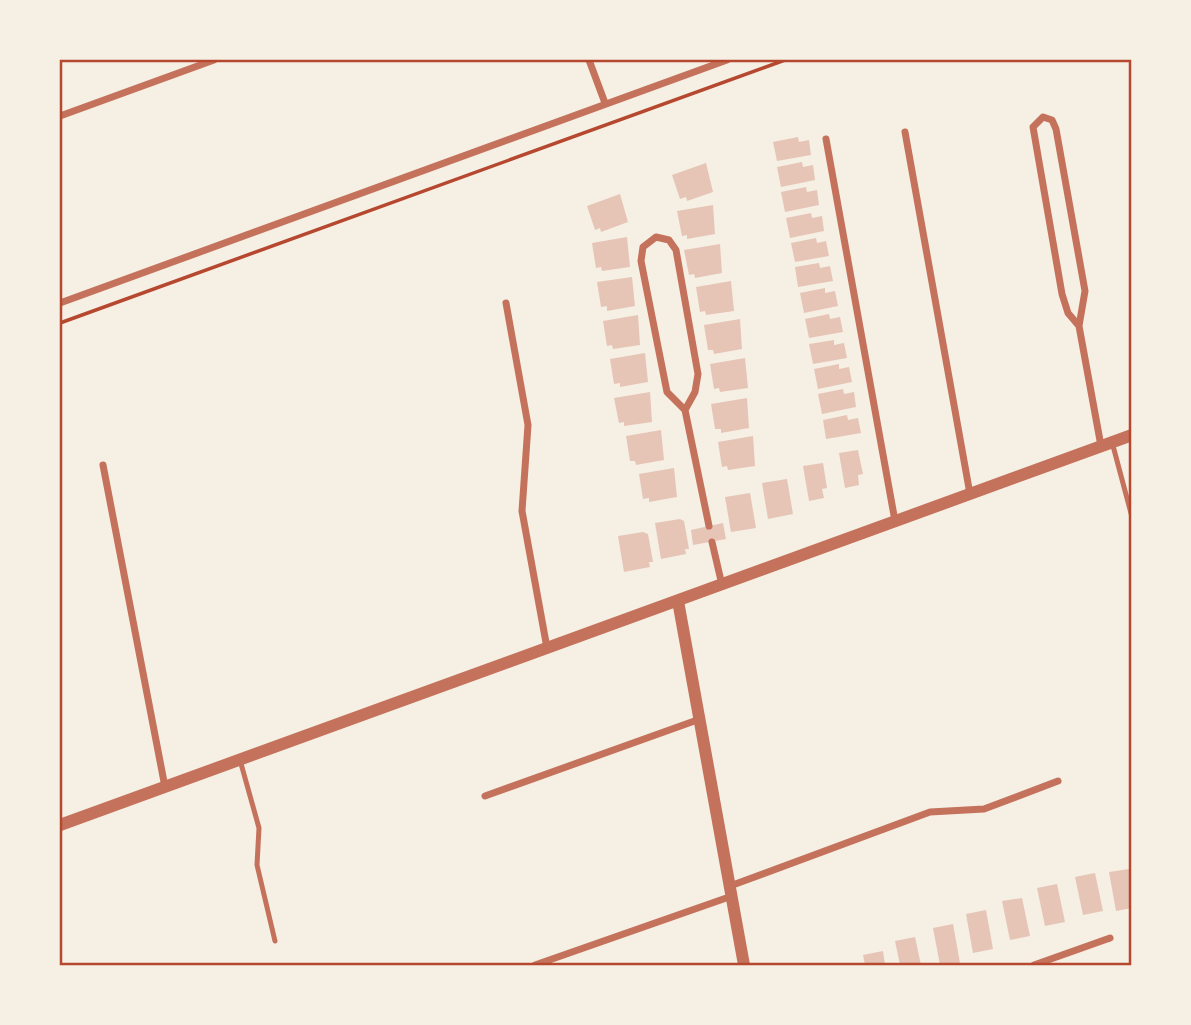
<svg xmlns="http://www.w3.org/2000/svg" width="1191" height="1025" font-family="'Titillium Web',sans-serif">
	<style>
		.building { fill: #e6c5b7 }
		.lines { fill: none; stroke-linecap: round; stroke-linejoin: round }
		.path { stroke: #b5482f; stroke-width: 3.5 }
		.service { stroke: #c5725c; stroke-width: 5 }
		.minor { stroke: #c5725c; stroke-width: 7 }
		.tertiary { stroke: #c5725c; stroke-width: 12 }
		.neatline { fill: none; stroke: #b5482f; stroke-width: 2.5 }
	</style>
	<rect width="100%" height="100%" fill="#f6efe4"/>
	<g class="building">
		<polygon points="798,137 799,142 809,140 811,155 777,161 773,142"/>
		<polygon points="802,162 803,167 813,165 815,180 781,187 777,167"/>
		<polygon points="706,163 713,192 687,201 686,197 680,199 672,175"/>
		<polygon points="806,187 807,192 817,190 819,205 785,212 781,192"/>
		<polygon points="620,194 628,222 601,232 600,228 595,230 587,206"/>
		<polygon points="713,205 715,234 687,239 687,235 682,236 677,211"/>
		<polygon points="811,213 812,218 822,216 824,231 790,238 786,218"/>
		<polygon points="627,237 630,267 602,271 601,267 596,268 592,243"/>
		<polygon points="816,238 817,243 826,241 829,256 795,262 791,243"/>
		<polygon points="720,244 722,273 695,278 694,274 689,275 684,250"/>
		<polygon points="819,263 820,268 830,266 833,281 798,287 795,267"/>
		<polygon points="632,277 635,306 607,311 607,306 601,307 597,282"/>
		<polygon points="731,281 734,311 706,315 705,311 700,312 696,287"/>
		<polygon points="825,288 825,293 835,291 838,306 804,313 800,293"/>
		<polygon points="829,314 830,319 840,317 843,332 809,338 805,319"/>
		<polygon points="638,315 640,345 613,349 612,345 607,346 603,321"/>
		<polygon points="740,319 742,349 714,354 713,350 708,350 704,325"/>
		<polygon points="834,340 834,345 844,343 847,358 813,364 809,344"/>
		<polygon points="645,353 648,382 620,387 620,383 614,384 610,359"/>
		<polygon points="745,358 748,388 720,392 719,388 714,389 710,364"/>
		<polygon points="839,364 839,369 849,367 852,382 818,389 814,369"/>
		<polygon points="843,389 844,394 854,392 856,407 822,414 818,394"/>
		<polygon points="650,392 652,422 624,426 624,422 619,423 614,398"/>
		<polygon points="747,398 749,428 721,433 721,429 715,429 711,404"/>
		<polygon points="847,415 848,420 858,418 861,433 826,439 823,420"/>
		<polygon points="661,430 664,460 636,465 635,461 630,461 626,436"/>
		<polygon points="753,436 755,466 728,470 727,466 722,467 718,442"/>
		<polygon points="858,450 863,474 858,475 859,485 845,488 839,453"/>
		<polygon points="823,463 827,488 822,489 824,498 809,501 803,466"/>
		<polygon points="674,468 677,497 649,502 649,498 643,499 639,474"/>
		<polygon points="787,479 793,514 768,519 762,483"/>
		<polygon points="750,493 756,528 731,532 725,497"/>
		<polygon points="680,519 684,521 689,549 685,549 686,554 661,559 655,523"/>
		<polygon points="723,523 726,539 693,545 691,530"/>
		<polygon points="643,532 648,534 653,562 649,562 650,567 624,572 618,536"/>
		<polygon points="1129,869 1132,908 1116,911 1109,872"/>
		<polygon points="1095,873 1103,911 1083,915 1075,877"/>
		<polygon points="1057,884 1065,922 1045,926 1037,888"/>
		<polygon points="1022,898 1030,936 1010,940 1002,901"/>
		<polygon points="986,910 993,949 973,953 966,914"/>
		<polygon points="953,924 960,963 940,965 933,928"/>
		<polygon points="915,937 921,965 900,965 895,941"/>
		<polygon points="883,951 885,965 865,965 863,955"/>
	</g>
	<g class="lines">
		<polyline class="path" points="60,323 785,60"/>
		<g class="service">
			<polyline points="1112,442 1132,517"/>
			<polyline points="240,760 259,828 257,865 275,941"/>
		</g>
		<g class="minor">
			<polyline points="589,60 605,103"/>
			<polyline points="60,116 214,60"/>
			<polyline points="905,132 970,494"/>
			<polyline points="826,139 895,521"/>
			<polyline points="60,303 727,60"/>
			<polyline points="506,303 528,425 522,511 547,648"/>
			<polyline points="1079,326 1068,313 1062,294 1033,127 1043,117 1052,120 1056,129 1085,291 1079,326 1101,446"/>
			<polyline points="685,410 695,392 698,374 676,250 669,240 656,237 643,247 641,261 667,392 685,410 709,526"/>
			<polyline points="103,465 165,787"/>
			<polyline points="712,542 722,585"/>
			<polyline points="485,796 700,719"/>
			<polyline points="730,886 930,812 984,809 1058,781"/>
			<polyline points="535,965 732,896"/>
			<polyline points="1034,965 1110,938"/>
		</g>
		<g class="tertiary">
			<polyline points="678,601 744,965"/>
			<polyline points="60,825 1132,435"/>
		</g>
	</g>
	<rect width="1191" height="1025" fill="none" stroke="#f6efe4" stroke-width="122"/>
	<rect x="61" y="61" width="1069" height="903" class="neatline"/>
</svg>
